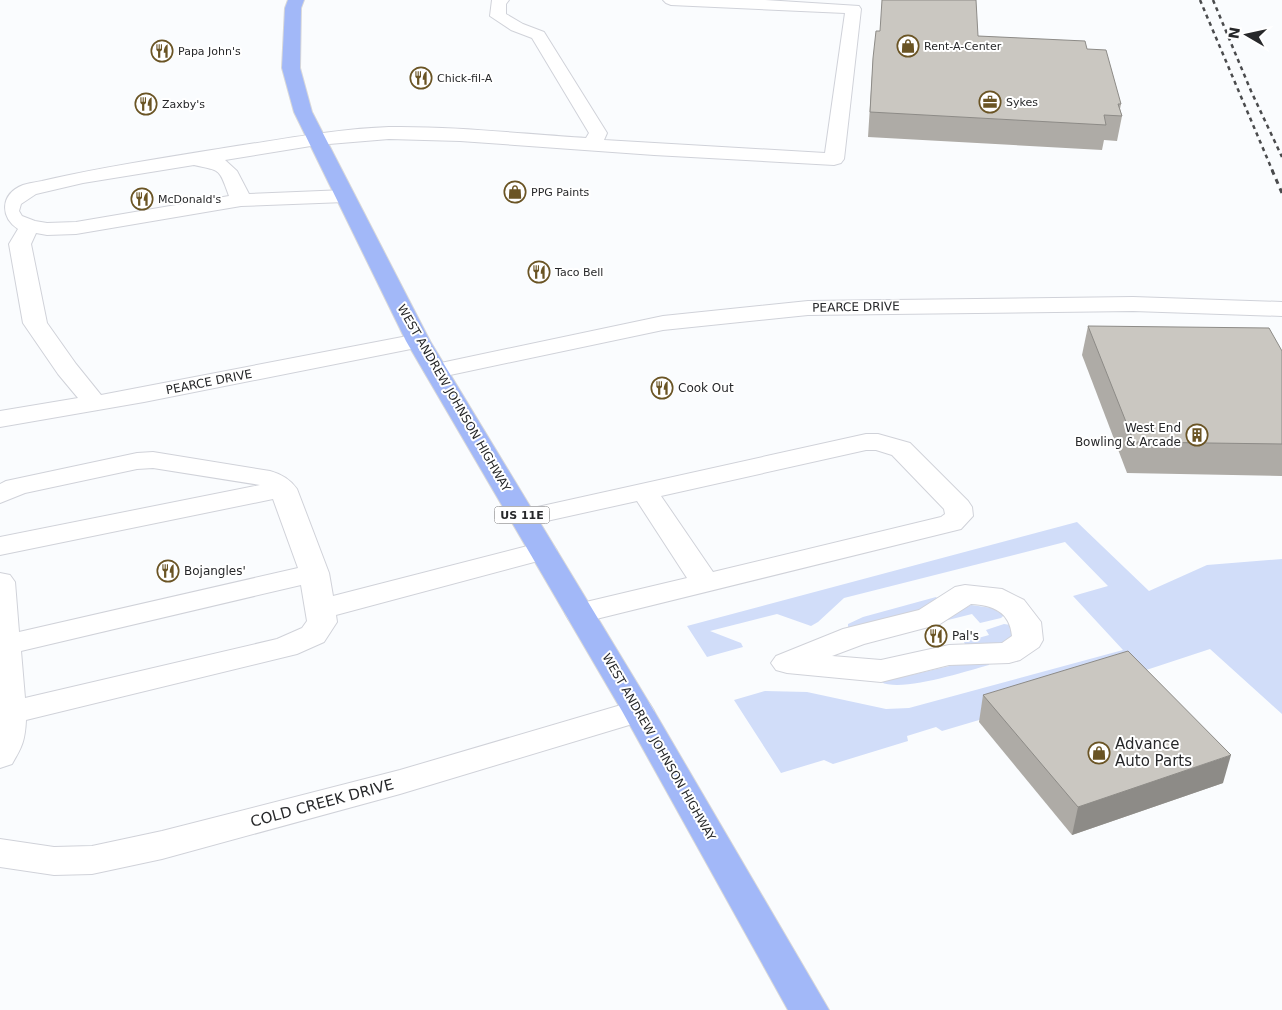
<svg xmlns="http://www.w3.org/2000/svg" width="1282" height="1010" font-family="'DejaVu Sans',sans-serif">
	<style>
		.green { fill: #d1ddf9 }
		.lines { fill: none; stroke-linecap: round; stroke-linejoin: round }
		.minor-casing { stroke: #d0d2d9; stroke-width: 2 }
		.major-casing { stroke: #d8d8d9; stroke-width: 2 }
		.minor { fill: #fff; fill-rule: evenodd }
		.major { fill: #a2b8f8; fill-rule: evenodd }
		.rail-far1 { stroke: #4a4b4d; stroke-width: 2.5; stroke-dasharray: 4 4; stroke-linecap: butt }
		.rail { stroke: #4a4b4d; stroke-width: 3; stroke-dasharray: 5 5; stroke-linecap: butt }
		.wall { fill: #aeaba6 }
		.shaded-wall { fill: #8d8b87 }
		.building { fill: #cac7c1; stroke: #8d8b87 }
		.labels { text-anchor: middle; dominant-baseline: central; stroke-width: 4; stroke-linejoin: round; paint-order: stroke }
		.far-poi-label { font-size: 11px; fill: #27282a; stroke: #fff; text-anchor: start }
		.shield { fill: #fff; stroke: #68686a; stroke-width: 1 }
		.shield-label { font-size: 11px; font-weight: bold; fill: #27282a }
		.street-label { font-size: 12px; fill: #27282a; stroke: #fff }
		.poi-label { font-size: 12px; fill: #27282a; stroke: #fff; text-anchor: start }
		.near-poi-label { font-size: 15px; fill: #27282a; stroke: #fff; text-anchor: start }
		.near-street-label { font-size: 15px; fill: #27282a; stroke: #fff }
	</style>
	<rect width="100%" height="100%" fill="#fafcfe"/>
	<g class="green">
		<polygon points="1077,522 1149,591 1207,565 1282,559 1282,714 1210,649 1122,678 942,731 936,727 907,736 908,741 833,764 824,760 781,773 734,700 765,691 807,692 886,709 909,708 1123,650 1073,596 1108,586 1065,542 844,598 818,622 811,626 777,614 710,631 741,643 743,647 707,657 687,626"/>
		<path d="M936,597L938,599C925,615 872,623 851,629L848,627V624L863,617Z"/>
		<polygon points="971,605 992,608 1004,615 1001,618 980,623 972,614 936,623"/>
		<polygon points="1004,624 1011,625 1014,634 1005,644 967,648 964,642 989,635 986,630"/>
		<path d="M989,662V665C966,671 901,693 881,682L958,664Z"/>
	</g>
	<g class="lines">
		<g class="minor-casing">
			<g id="minor">
				<path d="M492,0H509L506,4V14L523,24L544,32L607,133L604,140L825,153L845,13L671,5L666,3L663,0H765L859,6L861,9L844,159L841,163L834,165L654,155L460,141L389,139L317,145L225,160L237,171L249,194L345,190L352,192L355,196L352,200L345,202L241,206L76,234L47,235L36,233L31,244L47,323L76,364L101,395L418,334L426,336L430,341L426,346L144,402L0,427V411L78,398L58,374L23,323L9,244L18,229C0,217 0,194 23,185C29,183 36,182 42,181C102,167 163,158 224,148C279,140 334,129 389,127C455,126 521,134 586,138L589,133L532,38L511,30L490,16ZM194,165C221,171 219,168 229,196L76,222L47,223L35,221L22,216L19,211L21,204L36,194L83,183Z"/>
				<polygon points="1133,297 1282,302 1282,316 1133,311 808,315 663,330 436,378 427,376 424,371 427,366 436,364 663,316 808,301"/>
				<path d="M866,434H878L910,443L968,501L972,507L973,516L961,529L580,623L569,620L565,613L569,606L687,578L637,501L524,526L514,524L510,518L514,512L524,510ZM866,450H876L892,455L944,509L945,514L941,517L713,572L661,496Z"/>
				<path d="M153,452L270,471C281,474 290,479 297,489L329,573L333,596L543,542L553,545L557,551L553,557L336,615L337,622L324,642L297,654L26,720C25,741 22,747 12,764L0,768V573L10,575L15,582L19,632L298,568L273,499L0,555V537L260,485L153,468L137,469L25,493L0,503V484L6,481L137,453ZM301,585L307,621L302,628L277,639L25,698L21,651Z"/>
				<path d="M965,585L1002,589L1024,600L1041,622L1043,640L1039,647L1020,660L1009,663L949,665L881,682L787,673L776,670L771,663L776,656L843,629L919,610L955,587ZM971,604C993,605 1010,612 1012,636L1002,643L949,645L881,660L832,656L864,644L940,624Z"/>
				<polygon points="638,700 649,703 654,711 649,719 400,794 162,859 92,874 54,875 0,867 0,839 54,847 92,846 162,831 400,770"/>
			</g>
		</g>
		<g class="major-casing">
			<polygon id="major" points="288,0 304,0 301,8 300,68 312,112 430,341 654,711 829,1010 788,1010 622,711 406,341 294,112 282,68 285,8"/>
		</g>
		<use href="#minor" class="minor"/>
		<use href="#major" class="major"/>
		<g class="rail-far1">
			<polyline points="1200,0 1273,172"/>
			<polyline points="1213,0 1251,91 1282,157"/>
		</g>
		<polyline class="rail" points="1272,170 1282,193"/>
	</g>
	<g class="wall">
		<polygon points="978,36 1087,49 1121,104 1120,109 1122,116 1117,141 1104,140 1102,150 868,137 873,58"/>
		<polygon points="1088,326 1282,351 1282,476 1127,473 1082,355"/>
		<polygon points="983,695 1223,783 1072,835 979,722"/>
	</g>
	<polygon class="shaded-wall" points="1231,755 1223,783 1072,835 1078,807"/>
	<g class="building">
		<polygon points="882,0 976,0 978,36 1085,41 1087,49 1106,50 1121,104 1118,104 1122,116 1104,115 1106,125 870,112 873,58 876,31 880,31"/>
		<polygon points="1088,326 1269,328 1282,351 1282,444 1134,442"/>
		<polygon points="1128,651 1231,755 1078,807 983,695"/>
	</g>
	<defs>
		<g id="shop-ring" transform="scale(1.125)"><circle r="9.5" fill="#fff" stroke="#6a5424" stroke-width="1.5"/><path d="M-5-2.5h2.3a2.7 3.5 0 0 1 5.4 0H5L5.5 6h-11ZM-1.5-2.5h3a1.5 2.3 0 0 0-3 0Z" fill="#6a5424"/></g>
		<g id="restaurant-ring" transform="scale(1.125)"><circle r="9.5" fill="#fff" stroke="#6a5424" stroke-width="1.5"/><path d="M-5-6h1v4h1v-4h1v4h1v-4h1v5L-1.5 .5V6h-2V.5L-5-1ZM5-6V6H3V1.5H1.5Q1.5-4 5-6Z" fill="#6a5424"/></g>
		<g id="office-ring" transform="scale(1.125)"><circle r="9.5" fill="#fff" stroke="#6a5424" stroke-width="1.5"/><path d="M-6-3h4V-5.5h4V-3h4V5H-6ZM-1-4.5V-3h2v-1.5ZM-6 0V1H6V0Z" fill="#6a5424"/></g>
		<g id="building-ring" transform="scale(1.125)"><circle r="9.5" fill="#fff" stroke="#6a5424" stroke-width="1.5"/><path d="M-4-6H4V6H1V3H-1V6H-4ZM-2.5-4.3h1.7v1.8h-1.7ZM.8-4.3h1.7v1.8H.8ZM-2.5-1h1.7V.8h-1.7ZM.8-1h1.7V.8H.8Z" fill="#6a5424"/></g>
	</defs>
	<g fill-rule="evenodd">
		<use href="#shop-ring" x="908" y="46"/>
		<use href="#restaurant-ring" x="162" y="51"/>
		<use href="#restaurant-ring" x="421" y="78"/>
		<use href="#office-ring" x="990" y="102"/>
		<use href="#restaurant-ring" x="146" y="104"/>
		<use href="#shop-ring" x="515" y="192"/>
		<use href="#restaurant-ring" x="142" y="199"/>
		<use href="#restaurant-ring" x="539" y="272"/>
		<use href="#restaurant-ring" x="662" y="388"/>
		<use href="#building-ring" x="1197" y="435"/>
		<use href="#restaurant-ring" x="168" y="571"/>
		<use href="#restaurant-ring" x="936" y="636"/>
		<use href="#shop-ring" x="1099" y="753"/>
	</g>
	<g class="labels">
		<g class="far-poi-label">
			<text x="924" y="46">Rent-A-Center</text>
			<text x="178" y="51">Papa John's</text>
			<text x="437" y="78">Chick-fil-A</text>
			<text x="1006" y="102">Sykes</text>
			<text x="162" y="104">Zaxby's</text>
			<text x="531" y="192">PPG Paints</text>
			<text x="158" y="199">McDonald's</text>
			<text x="555" y="272">Taco Bell</text>
		</g>
		<rect class="shield" x="494.5" y="506.5" width="55" height="17" rx="4"/>
		<g class="shield-label">
			<text x="522" y="515">US 11E</text>
		</g>
		<g class="street-label">
			<text transform="translate(856 307) rotate(-1)">PEARCE DRIVE</text>
			<text transform="translate(209 382) rotate(-11)">PEARCE DRIVE</text>
			<text transform="translate(454 398) rotate(60)">WEST ANDREW JOHNSON HIGHWAY</text>
			<text transform="translate(659 747) rotate(60)">WEST ANDREW JOHNSON HIGHWAY</text>
		</g>
		<g class="poi-label">
			<text x="678" y="388">Cook Out</text>
			<text x="1181" y="428" text-anchor="end">West End<tspan x="1181" dy="14">Bowling &amp; Arcade</tspan></text>
			<text x="184" y="571">Bojangles'</text>
			<text x="952" y="636">Pal's</text>
		</g>
		<g class="near-poi-label">
			<text x="1115" y="744">Advance<tspan x="1115" dy="17">Auto Parts</tspan></text>
		</g>
		<g class="near-street-label">
			<text transform="translate(322 803) rotate(-15)">COLD CREEK DRIVE</text>
		</g>
	</g>
	<g transform="translate(1247 35) rotate(279)" stroke="#ffffff" stroke-width="4" paint-order="stroke">
	<path d="M0-4L9 19L0 12L-9 19Z" fill="#27282a"/>
	<text y="-8" font-size="14" font-weight="bold" text-anchor="middle" fill="#27282a">N</text>
	</g>
</svg>
